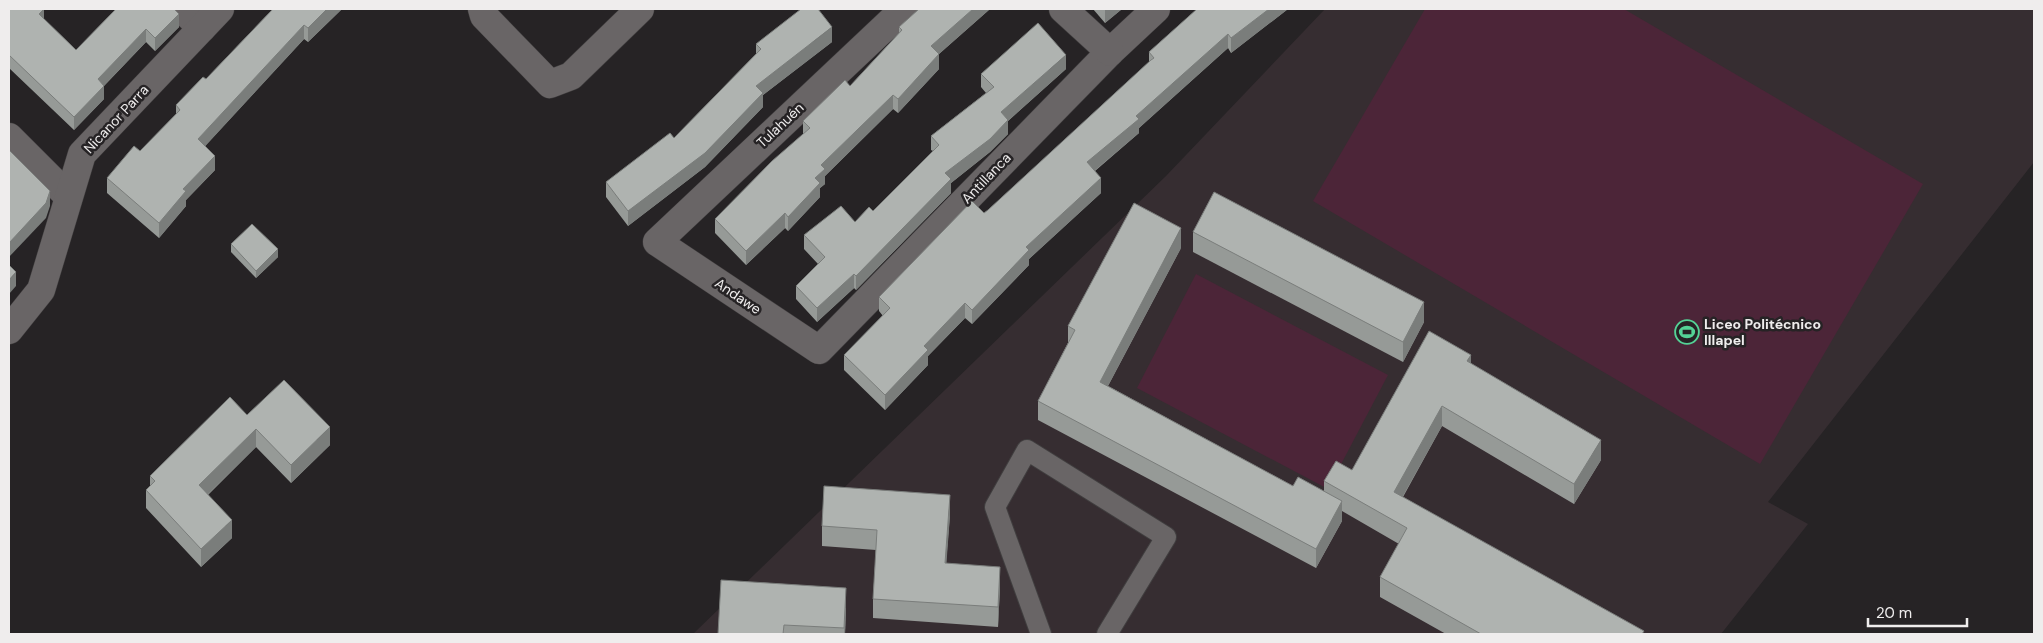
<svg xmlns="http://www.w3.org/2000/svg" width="2043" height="643" font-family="'DM Sans',sans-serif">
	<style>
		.built { fill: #362d31 }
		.green { fill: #4c2538 }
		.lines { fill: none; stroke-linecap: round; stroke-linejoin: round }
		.lane-casing { stroke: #403e3f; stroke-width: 22 }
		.street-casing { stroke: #403e3f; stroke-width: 29 }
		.lane { stroke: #696566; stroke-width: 20 }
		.street { stroke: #696566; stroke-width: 28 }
		.wall { fill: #969a97 }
		.shaded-wall { fill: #7a7d7b }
		.building { fill: #afb3b0; stroke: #7a7d7b }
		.labels { text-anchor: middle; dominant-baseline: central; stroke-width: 5; stroke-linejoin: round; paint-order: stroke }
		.street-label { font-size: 14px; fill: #efeded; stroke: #262325 }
		.poi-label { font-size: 14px; font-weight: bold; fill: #efeded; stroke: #262325; text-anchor: start }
	</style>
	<rect width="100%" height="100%" fill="#262325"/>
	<polygon class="built" points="1325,9 2034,9 2034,162 1768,502 1808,524 1721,634 693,634 1166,176"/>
	<g class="green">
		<polygon points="1425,9 1624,9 1923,184 1760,464 1313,201"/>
		<polygon points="1196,274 1388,375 1328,489 1137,388"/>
	</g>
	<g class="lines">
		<g class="lane-casing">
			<polyline id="lane" points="1041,634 995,507 1027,450 1166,537 1107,634"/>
		</g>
		<g class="street-casing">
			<g id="street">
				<polyline points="182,9 202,28"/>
				<polyline points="482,9 484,16 550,84 571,76 640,9"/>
				<polyline points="904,9 657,242 819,350 1110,52 1156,9"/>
				<polyline points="1063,9 1110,52"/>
				<polyline points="9,137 68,196"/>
				<polyline points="9,330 41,290 82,154 220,9"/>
			</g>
		</g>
		<use href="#lane" class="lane"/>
		<use href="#street" class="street"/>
	</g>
	<g class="wall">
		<polygon points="9,9 44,19 76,50 116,9 179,27 155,51 146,42 104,86 104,99 74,130 9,68"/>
		<polygon points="273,9 342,9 308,42 304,39 205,146 215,170 186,200 186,206 159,238 107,193 107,178 140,151 176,115 176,105 206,79"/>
		<polygon points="919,9 990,9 939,54 939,69 898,113 893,109 825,176 825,184 820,188 820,197 788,231 785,228 746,265 715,233 715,219 803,134 803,121 850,86 899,33 899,27"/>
		<polygon points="1093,9 1122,9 1105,23"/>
		<polygon points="1197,9 1288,9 1231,53 1228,48 1139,128 1139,133 1095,171 1101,193 1029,259 1029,265 972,324 965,318 928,356 928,365 885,410 844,370 844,355 883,316 879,311 879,297 988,210 1149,62 1149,52"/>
		<polygon points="832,42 763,95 763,107 705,167 628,226 606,197 606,182 674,138 756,54 756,44"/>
		<polygon points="1066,69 1008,121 1008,134 990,152 951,183 951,193 856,290 854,288 817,322 796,299 796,286 818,264 804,249 804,235 855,222 873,211 933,151 931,150 931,136 986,93 981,87 981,74"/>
		<polygon points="1193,232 1424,322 1403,362 1193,252"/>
		<polygon points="231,244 278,257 256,278 231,252"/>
		<polygon points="1181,248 1108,386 1293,486 1324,492 1324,481 1352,470 1471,364 1601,460 1574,504 1442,426 1403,497 1644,634 1446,634 1380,597 1380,577 1399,544 1342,511 1342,521 1316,568 1038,420 1038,401 1068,343 1068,326"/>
		<polygon points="247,415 330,445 291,483 256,447 208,495 232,538 201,567 146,508 146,490 150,486 150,476"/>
		<polygon points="950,515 946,563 1000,587 998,627 873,618 873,599 876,550 822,546 822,526"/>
		<polygon points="846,608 845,634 718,634"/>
	</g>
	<g class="shaded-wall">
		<polygon points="44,9 44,23 39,14"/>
		<polygon points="327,9 342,9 308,42 308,28"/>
		<polygon points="973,9 990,9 931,61 931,46"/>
		<polygon points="1106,9 1122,9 1105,23 1105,10"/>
		<polygon points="1269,9 1288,9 1231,53 1231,38"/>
		<polygon points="179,14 179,27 155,51 155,38"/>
		<polygon points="304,25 304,39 198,154 198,139"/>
		<polygon points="832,27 832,42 763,95 763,107 705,167 628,226 628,211 756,86"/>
		<polygon points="146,29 146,42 98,92 98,79"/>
		<polygon points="1228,34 1228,48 1139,128 1139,133 1087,177 1087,162 1136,116"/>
		<polygon points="939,54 939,69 898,113 898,99"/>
		<polygon points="1066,55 1066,69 1008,121 1008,134 990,152 951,183 951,193 856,290 856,276 945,173 1001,112"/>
		<polygon points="104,86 104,99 74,130 74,117"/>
		<polygon points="893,95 893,109 825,176 825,184 820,188 820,197 788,231 788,217 815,178 821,165"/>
		<polygon points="215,156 215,170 186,200 186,206 159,238 159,223 183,189"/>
		<polygon points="1101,178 1101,193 1029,259 1029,265 972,324 972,310 1026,247"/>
		<polygon points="50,191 50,206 46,218 9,257 9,243"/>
		<polygon points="785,213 785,228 746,265 746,251"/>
		<polygon points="1181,228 1181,248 1100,401 1100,382"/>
		<polygon points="278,249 278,257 256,278 256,271"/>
		<polygon points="16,272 16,286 9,294 9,280"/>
		<polygon points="854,274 854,288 817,322 817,308"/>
		<polygon points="1424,302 1424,322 1403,362 1403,342"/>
		<polygon points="965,303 965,318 928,356 928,365 885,410 885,395 924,346"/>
		<polygon points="1471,355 1471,374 1467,361"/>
		<polygon points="1442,406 1442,426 1394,512 1394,492"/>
		<polygon points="330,427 330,445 291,483 291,465"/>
		<polygon points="256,429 256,447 199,503 199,485"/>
		<polygon points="1601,440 1601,460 1574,504 1574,484"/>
		<polygon points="950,495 950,515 945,583 945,563"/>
		<polygon points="1342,501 1342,521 1316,568 1316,549"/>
		<polygon points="232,520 232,538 201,567 201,549"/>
		<polygon points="1000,567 1000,587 998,627 998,607"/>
		<polygon points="846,588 846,608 845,634 844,634"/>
	</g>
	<g class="building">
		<polygon points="9,9 44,9 39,14 76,50 116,9 174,9 179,14 155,38 146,29 98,79 104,86 74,117 9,55"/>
		<polygon points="273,9 327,9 308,28 304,25 198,139 215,156 183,189 186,191 159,223 107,178 134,146 140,151 180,110 176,105 203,77 206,79"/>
		<polygon points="801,9 818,9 832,27 756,86 763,93 705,153 628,211 606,182 670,133 674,138 761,49 756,44"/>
		<polygon points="919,9 973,9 931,46 939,54 898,99 893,95 821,165 825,169 815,178 820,183 788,217 785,213 746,251 715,219 772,161 810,128 803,121 845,80 850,86 902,30 899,27"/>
		<polygon points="1197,9 1269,9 1231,38 1228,34 1136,116 1139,119 1087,162 1101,178 1026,247 1029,250 972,310 965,303 924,346 928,350 885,395 844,355 890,308 879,297 972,201 984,213 988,210 1151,60 1154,58 1149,52"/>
		<polygon points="1038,23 1066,55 1001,112 1008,120 990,139 945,173 951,179 856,276 854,274 817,308 796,286 825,257 804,235 841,206 855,222 869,207 873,211 939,145 931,136 994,87 981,74"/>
		<polygon points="9,150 50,191 46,203 9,243"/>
		<polygon points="1214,192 1424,302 1403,342 1193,232"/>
		<polygon points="1134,203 1181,228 1100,382 1293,486 1298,477 1342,501 1316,549 1038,401 1075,330 1068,326"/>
		<polygon points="252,224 278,249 256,271 231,244"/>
		<polygon points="9,265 16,272 9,280"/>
		<polygon points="1429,331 1471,355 1467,361 1601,440 1574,484 1442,406 1394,492 1644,631 1642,634 1481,634 1380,577 1407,528 1324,481 1336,461 1352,470"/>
		<polygon points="284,380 330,427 291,465 256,429 199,485 232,520 201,549 146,490 155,481 150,476 230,397 247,415"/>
		<polygon points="824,486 950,495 945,563 1000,567 998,607 873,599 877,530 822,526"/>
		<polygon points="721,580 846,588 844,628 784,625 783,634 718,634"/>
	</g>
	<defs>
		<g id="stadium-ring" transform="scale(1.25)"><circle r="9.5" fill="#262325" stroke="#54d396" stroke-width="1.5"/><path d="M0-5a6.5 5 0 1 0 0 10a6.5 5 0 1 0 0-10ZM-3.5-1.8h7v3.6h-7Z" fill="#54d396"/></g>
	</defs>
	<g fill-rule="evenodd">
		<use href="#stadium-ring" x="1687" y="332"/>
	</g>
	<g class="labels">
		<g class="street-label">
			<text transform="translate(116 119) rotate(-47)">Nicanor Parra</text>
			<text transform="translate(780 125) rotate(-43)">Tulahuén</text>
			<text transform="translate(986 178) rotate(-46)">Antillanca</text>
			<text transform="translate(738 296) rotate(34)">Andawe</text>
		</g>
		<g class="poi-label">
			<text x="1704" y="324">Liceo Politécnico<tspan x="1704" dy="16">Illapel</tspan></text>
		</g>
	</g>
	<rect width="2043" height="643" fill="none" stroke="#efeded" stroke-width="20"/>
	<path d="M1868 618v8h99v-8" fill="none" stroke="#efeded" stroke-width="2.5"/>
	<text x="1876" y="618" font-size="15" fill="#efeded" stroke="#262325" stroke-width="4" paint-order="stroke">20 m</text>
</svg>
